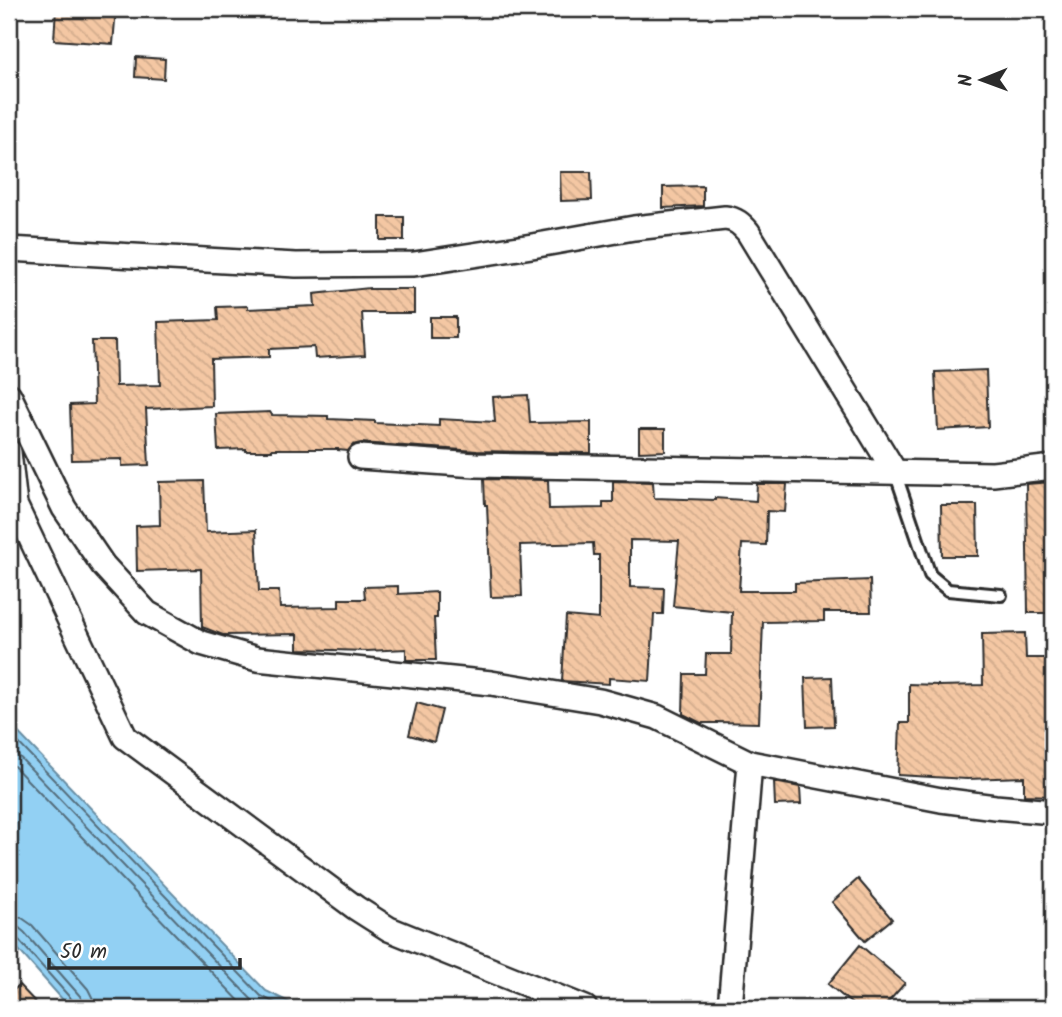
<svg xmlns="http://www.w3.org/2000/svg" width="1062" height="1017" font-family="Kalam,sans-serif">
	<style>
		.water { fill: #92d0f3; stroke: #698ea3; stroke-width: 2 }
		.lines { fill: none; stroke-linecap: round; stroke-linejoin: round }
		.shore { stroke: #546d7b; stroke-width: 2 }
		.building { fill: url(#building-back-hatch); stroke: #2b2b2b; stroke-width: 2 }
		.service-casing { stroke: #2b2b2b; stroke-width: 16 }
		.minor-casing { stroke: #2b2b2b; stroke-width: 28 }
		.service { stroke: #fff; stroke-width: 10 }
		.minor { stroke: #fff; stroke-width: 23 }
	</style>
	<defs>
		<pattern id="building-back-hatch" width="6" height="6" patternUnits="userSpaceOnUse" patternTransform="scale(1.75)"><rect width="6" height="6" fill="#f4c7a3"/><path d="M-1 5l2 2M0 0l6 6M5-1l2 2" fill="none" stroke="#d1ab8c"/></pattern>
	</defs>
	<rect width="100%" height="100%" fill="#fff"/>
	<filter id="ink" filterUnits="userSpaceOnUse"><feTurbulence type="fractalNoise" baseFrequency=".0143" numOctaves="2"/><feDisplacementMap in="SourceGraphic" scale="14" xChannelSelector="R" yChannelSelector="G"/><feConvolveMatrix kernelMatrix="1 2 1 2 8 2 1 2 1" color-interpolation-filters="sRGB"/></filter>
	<g filter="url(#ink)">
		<polygon class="water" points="9,723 266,991 301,1008 70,1008 9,939"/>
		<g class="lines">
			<g class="shore">
				<polyline points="9,733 261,996 285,1008"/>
				<polyline points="9,746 254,1002 265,1008"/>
				<polyline points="9,761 246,1008"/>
				<polyline points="9,915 22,918 32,925 88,989 93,999 94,1008"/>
				<polyline points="9,926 18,927 24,932 80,996 83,1002 84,1008"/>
				<polyline points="9,935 17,938 73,1001 75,1008"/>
			</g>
		</g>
		<g class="building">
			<polygon points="56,9 116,9 113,44 54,40"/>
			<polygon points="136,57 165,59 164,79 135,77"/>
			<polygon points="560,172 591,172 592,200 561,201"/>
			<polygon points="703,186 703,206 663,208 663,187"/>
			<rect x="380" y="217" width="24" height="23"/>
			<polygon points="369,288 369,289 414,289 414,313 362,313 365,355 315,358 314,347 269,349 269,357 211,359 212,406 146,409 149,465 122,466 122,459 72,460 70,405 94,404 92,341 115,341 116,386 160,385 158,322 218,320 217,307 248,306 248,309 315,306 314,294"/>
			<rect x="430" y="317" width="26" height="21"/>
			<polygon points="986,370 988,427 938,430 935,372"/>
			<polygon points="528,395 530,423 591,422 591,453 477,451 361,443 353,445 348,451 338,450 338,449 272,449 272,451 246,451 246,449 218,450 216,414 270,412 272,415 328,416 328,419 375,421 375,423 439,426 439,419 495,422 493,397"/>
			<polygon points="639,429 665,429 665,451 639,452"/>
			<polygon points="484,479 548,480 549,509 603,508 603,502 613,502 613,481 653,482 654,498 715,500 715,498 756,501 757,484 787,484 785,512 767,511 766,545 742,544 739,591 795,591 795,583 870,580 871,612 824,612 824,621 763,622 759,723 717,722 717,723 701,723 683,714 684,674 705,674 706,654 731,654 732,612 673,606 679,541 630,540 630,587 664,588 663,614 654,614 650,681 609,678 609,684 562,681 566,616 599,619 599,555 594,555 593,543 520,545 522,596 491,597 487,505 485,505"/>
			<polygon points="204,481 206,532 256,530 259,591 279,591 280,608 339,607 339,599 365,599 364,587 398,586 398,594 437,592 437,618 434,618 436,660 406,660 406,649 367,651 298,649 298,634 223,635 202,627 201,569 137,571 136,526 160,525 159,482"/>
			<polygon points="1053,482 1053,613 1028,613 1026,484"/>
			<polygon points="941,505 977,505 978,556 942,556"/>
			<polygon points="1025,633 1026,658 1053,658 1053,796 1024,795 1024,777 967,779 898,775 900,723 909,723 909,684 938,685 938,686 983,685 982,634"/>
			<polygon points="832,677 834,726 807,727 805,678"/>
			<polygon points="417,703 442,710 434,742 409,735"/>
			<polygon points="774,782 800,787 801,804 775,805"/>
			<polygon points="858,879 892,919 865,941 832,902"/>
			<polygon points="860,945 905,983 883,1008 857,1008 828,984"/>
			<polygon points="19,985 41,1008 9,1008 9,995"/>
		</g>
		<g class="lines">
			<g class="service-casing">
				<polyline id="service" points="895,472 930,575 948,590 1001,595"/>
			</g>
			<g class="minor-casing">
				<g id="minor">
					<path d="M9,249L296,265L414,264L532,246L634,228L725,218C736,219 741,224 748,232L895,472"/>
					<polyline points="9,395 64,508 103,565 147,613 201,643 257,659 491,683 600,701 657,717 750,763 941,800 995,807 1053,812"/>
					<polyline points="9,452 15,505 125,737 356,908 389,929 585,1008"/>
					<polyline points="360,457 476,465 993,474 1053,467"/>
					<polyline points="730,1008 750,763"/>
				</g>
			</g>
			<use href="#service" class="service"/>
			<use href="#minor" class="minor"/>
		</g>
	</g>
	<rect width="1062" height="1017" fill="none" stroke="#fff" stroke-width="35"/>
	<rect x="18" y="18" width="1027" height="982" fill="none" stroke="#2b2b2b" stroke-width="2.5" filter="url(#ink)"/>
	<g transform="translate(982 80) rotate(269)" stroke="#ffffff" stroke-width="5" paint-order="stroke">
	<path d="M0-5L12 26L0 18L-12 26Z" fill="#2b2b2b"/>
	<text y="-10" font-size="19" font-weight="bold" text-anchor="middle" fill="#2b2b2b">N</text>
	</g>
	<path d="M49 958v10h191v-10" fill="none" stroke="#2b2b2b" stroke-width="3.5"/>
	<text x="60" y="958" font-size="21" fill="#2b2b2b" stroke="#ffffff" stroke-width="5" paint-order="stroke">50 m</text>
</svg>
